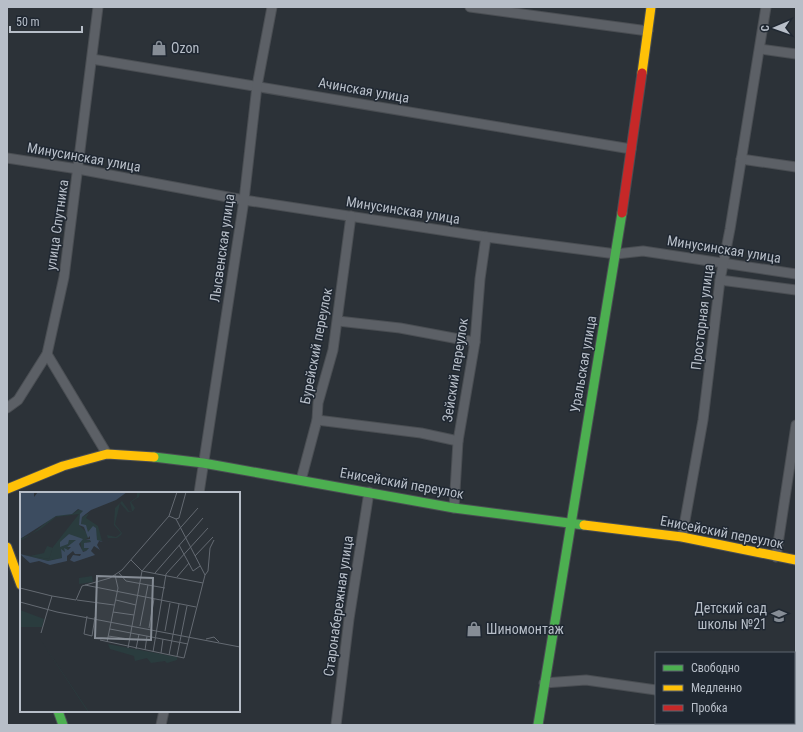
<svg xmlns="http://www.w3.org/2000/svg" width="803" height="732" font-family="'Roboto Condensed',sans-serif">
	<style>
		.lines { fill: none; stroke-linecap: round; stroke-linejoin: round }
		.street-casing { stroke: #4a4e53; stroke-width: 11 }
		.fast-casing { stroke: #4a4e53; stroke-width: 11 }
		.slow-casing { stroke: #4a4e53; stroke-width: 11 }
		.jam-casing { stroke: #4a4e53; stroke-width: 11 }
		.street { stroke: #5c6066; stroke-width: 9 }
		.fast { stroke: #4caf50; stroke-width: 9 }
		.slow { stroke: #ffc107; stroke-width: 9 }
		.jam { stroke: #c62828; stroke-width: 9 }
		.labels { text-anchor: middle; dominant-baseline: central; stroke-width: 3; stroke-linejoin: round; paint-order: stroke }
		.poi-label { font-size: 14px; fill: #b7bec8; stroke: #202832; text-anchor: start }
		.street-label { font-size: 14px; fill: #b7bec8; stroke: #202832 }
		.inset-road { fill: none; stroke: #646a72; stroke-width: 1 }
		.view { fill: #868d96; fill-opacity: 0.15; stroke: #868d96; stroke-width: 2 }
		.inset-edge { fill: none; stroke: #b7bec8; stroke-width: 2 }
	</style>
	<rect width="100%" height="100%" fill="#2c3238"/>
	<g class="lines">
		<g class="street-casing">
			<g id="street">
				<polyline points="470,7 648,31"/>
				<polyline points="760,49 796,54"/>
				<polyline points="92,59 631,149"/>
				<polyline points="7,158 78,169 244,200 486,237 616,254 643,251 796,274"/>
				<polyline points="741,159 796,167"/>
				<polyline points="720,280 796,290"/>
				<polyline points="338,321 400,328 475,342"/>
				<polyline points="47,354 107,454"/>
				<polyline points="7,408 18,400 47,354 64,277 98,7"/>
				<polyline points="317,420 421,433 458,441"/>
				<polyline points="301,480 317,420 318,403 333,350 351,216"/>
				<polyline points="199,493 244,200 257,86 272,7"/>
				<polyline points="454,508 458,441 475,342 480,279 486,237"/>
				<polyline points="682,537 703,420 720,280 730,229 766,7"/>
				<polyline points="776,557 796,425"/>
				<polyline points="544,683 586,680 656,690"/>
				<polyline points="161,725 164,711"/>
				<polyline points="336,725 349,619 369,492"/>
			</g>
		</g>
		<g class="fast-casing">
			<g id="fast">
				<polyline points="154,457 203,463 454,508 584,525"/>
				<polyline points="58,711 63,725"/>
				<polyline points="538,725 622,213"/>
			</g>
		</g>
		<g class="slow-casing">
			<g id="slow">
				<polyline points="642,73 651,7"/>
				<polyline points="7,489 63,466 107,454 154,457"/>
				<polyline points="584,525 682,537 796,560"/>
				<polyline points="7,547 21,585"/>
			</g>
		</g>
		<g class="jam-casing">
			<polyline id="jam" points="622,213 642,73"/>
		</g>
		<use href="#street" class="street"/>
		<use href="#fast" class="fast"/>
		<use href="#slow" class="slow"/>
		<use href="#jam" class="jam"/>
	</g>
	<defs>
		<g id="shop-bare" transform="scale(1.2)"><path d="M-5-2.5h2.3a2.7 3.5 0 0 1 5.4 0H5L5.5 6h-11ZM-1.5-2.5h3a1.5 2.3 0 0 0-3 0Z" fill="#868d96" stroke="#202832" stroke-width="2.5" paint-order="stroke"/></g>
		<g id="school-bare" transform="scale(1.2)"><path d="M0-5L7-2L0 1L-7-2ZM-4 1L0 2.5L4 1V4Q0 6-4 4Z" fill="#868d96" stroke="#202832" stroke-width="2.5" paint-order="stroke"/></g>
	</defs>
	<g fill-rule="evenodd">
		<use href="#shop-bare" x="159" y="48"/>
		<use href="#school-bare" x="779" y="616"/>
		<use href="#shop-bare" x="474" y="629"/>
	</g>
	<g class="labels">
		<g class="poi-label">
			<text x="171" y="48">Ozon</text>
			<text x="767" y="608" text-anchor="end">Детский сад<tspan x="767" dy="16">школы №21</tspan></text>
			<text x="486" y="629">Шиномонтаж</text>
		</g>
		<g class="street-label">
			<text transform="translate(364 90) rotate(10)">Ачинская улица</text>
			<text transform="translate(84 157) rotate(10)">Минусинская улица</text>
			<text transform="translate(403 210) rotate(9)">Минусинская улица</text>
			<text transform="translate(57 225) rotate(-82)">улица Спутника</text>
			<text transform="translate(222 248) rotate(-82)">Лысвенская улица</text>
			<text transform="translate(724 249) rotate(9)">Минусинская улица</text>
			<text transform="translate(702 317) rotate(-83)">Просторная улица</text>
			<text transform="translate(316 346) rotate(-79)">Бурейский переулок</text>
			<text transform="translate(583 364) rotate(-80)">Уральская улица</text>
			<text transform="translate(455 370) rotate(-81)">Зейский переулок</text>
			<text transform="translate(402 483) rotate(10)">Енисейский переулок</text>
			<text transform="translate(722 532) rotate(11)">Енисейский переулок</text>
			<text transform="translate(338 606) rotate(-82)">Старонабережная улица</text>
		</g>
	</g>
	<g transform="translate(20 492)">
		<rect width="220" height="220" fill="#2c3238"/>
		<path d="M27,54L33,56L29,67L10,64L24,61ZM20,147L69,220H68Z" fill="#2a3c3e"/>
		<path d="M117,0L120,1L119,5L111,10L115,16L113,19L108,20L100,11L95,32L102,41L101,43L97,46H88L89,51L87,43L96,45L101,41L94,33L95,16L102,9L109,19H112L110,10L117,5ZM60,17L63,19L59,33L70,44L65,48H70L71,50H66L69,55L66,59H62L60,48L49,42L40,53L49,48H56L54,52L48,54L47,56L51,54L45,60L41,58L42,66L28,69L0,62L29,67L33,55L59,22L36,25L19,38L0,49V47L12,42L29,28L41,22H52ZM69,21L66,26L78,34L82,49L77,48L75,35L68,41L61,32L62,25Z" fill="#2a3c3e"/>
		<path d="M0,118L24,127L22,135H0Z" fill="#2a3c3e"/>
		<path d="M72,84L73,90L59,92V86ZM88,152L157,165V168L147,171L145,169L131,171L127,166L115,169L114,164L90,157Z" fill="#2a3c3e"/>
		<path d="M0,0H14V5L18,0H107L96,8L71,18L62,25L61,32L66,33L68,40L73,34L76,36L77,48L81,49L83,50L79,49L77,53L80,58L74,54L71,59L75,63L54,70L50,68L53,63L60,64L61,62H55L53,59L47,64V69L30,73L19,69L10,71L0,62L28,69L42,66L41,57L45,60L44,56L48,58L51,55H47L56,48H49L48,52L40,55V50L49,42L63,47L59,52L63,60L66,59L69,56H64V51L71,50L70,48H65L70,47V44L68,46L64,35L59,33L60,22L63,19L58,17L52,22L36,24L0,47Z" fill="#3c4c60"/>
		<path class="inset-road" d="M149,24L156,27L185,83M156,27L159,26L166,0M159,53L173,79L180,74M175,64L193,45M111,68L122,79L183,91M99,81L106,89L145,96M135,81L183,26M157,85L169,71M65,93L176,115M0,96L32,104M57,108L94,113M96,108L116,113M0,110L37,120L220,155M28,117L32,104L56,108L62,94L90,86L102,78L149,24L157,0M93,120L114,123M67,124L64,142L72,144L75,125M120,134L128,93M129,136L134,107M90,137L168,152M145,139L150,111M21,141L28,117M88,144L109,147M186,147L194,145L199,150M80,148L164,166L185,83L188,79L190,56L194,48M87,150L98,96L95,83M108,156L122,79L178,16M116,157L119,142M125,158L127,144M133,160L146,82L188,36M141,161L143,147M149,163L159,112M157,164L167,114"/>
		<path class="view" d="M77,84L133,86L131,148L75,146Z"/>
		<rect width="220" height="220" class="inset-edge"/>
	</g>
	<rect width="803" height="732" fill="none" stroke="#b7bec8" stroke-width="16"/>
	<rect x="655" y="652" width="140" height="72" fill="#202832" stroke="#5c646e"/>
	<rect x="663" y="665" width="20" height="6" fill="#4caf50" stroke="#5c646e"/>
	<text x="691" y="672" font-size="12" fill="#b7bec8">Свободно</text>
	<rect x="663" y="685" width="20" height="6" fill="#ffc107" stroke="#5c646e"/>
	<text x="691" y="692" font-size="12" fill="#b7bec8">Медленно</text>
	<rect x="663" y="705" width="20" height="6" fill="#c62828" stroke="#5c646e"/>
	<text x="691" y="712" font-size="12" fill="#b7bec8">Пробка</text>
	<g transform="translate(775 28) rotate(268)" stroke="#202832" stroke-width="3" paint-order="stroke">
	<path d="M0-3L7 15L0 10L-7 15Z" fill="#b7bec8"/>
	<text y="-6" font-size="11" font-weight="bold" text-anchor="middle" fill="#b7bec8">С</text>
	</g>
	<path d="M10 26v6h72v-6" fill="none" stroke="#b7bec8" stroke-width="2"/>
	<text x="16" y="26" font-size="12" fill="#b7bec8" stroke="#202832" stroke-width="3" paint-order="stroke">50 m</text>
</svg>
